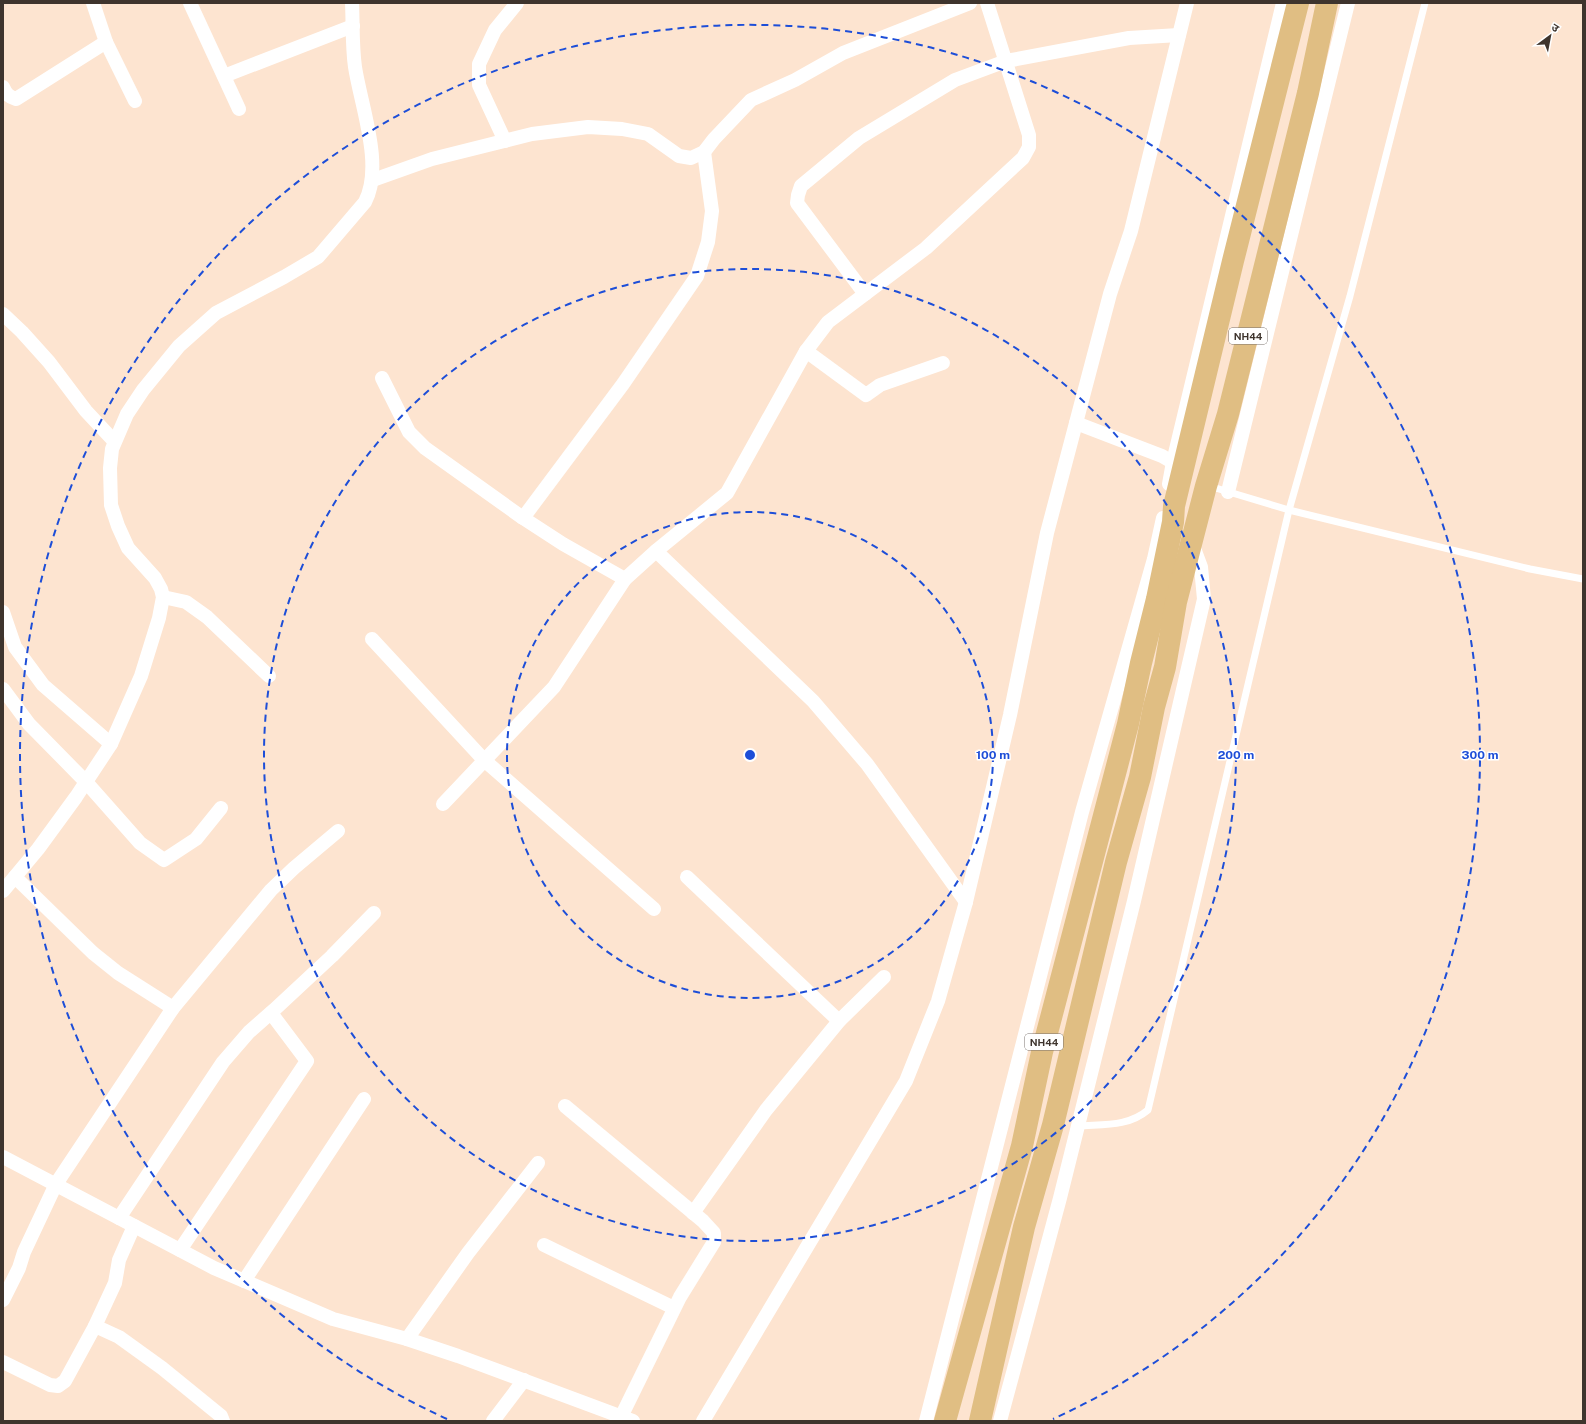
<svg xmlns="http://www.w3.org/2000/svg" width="1586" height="1424" font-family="'Public Sans','Noto Sans Devanagari',sans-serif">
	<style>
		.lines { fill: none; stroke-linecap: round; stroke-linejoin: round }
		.service { stroke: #fff; stroke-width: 7 }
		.minor { stroke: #fff; stroke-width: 14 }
		.trunk { stroke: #e0be83; stroke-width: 22 }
		.ring { fill: none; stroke: #1d4ed8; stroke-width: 2; stroke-dasharray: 7 5 }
		.labels { text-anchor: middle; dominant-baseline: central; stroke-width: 3; stroke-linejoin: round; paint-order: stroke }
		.shield { fill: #fff; stroke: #78716c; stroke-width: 1 }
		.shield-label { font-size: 10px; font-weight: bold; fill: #3e342d }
		.centre { fill: #1d4ed8; stroke: #fff; stroke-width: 2 }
		.ring-label { font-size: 12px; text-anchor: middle; font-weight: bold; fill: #1d4ed8; stroke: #fff; stroke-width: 3; stroke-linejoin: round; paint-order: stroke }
	</style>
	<rect width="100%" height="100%" fill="#fde4d0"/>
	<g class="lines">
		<g class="service">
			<polyline points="1209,486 1289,510 1530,569 1583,579"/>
			<path d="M1078,1126C1103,1124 1128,1127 1148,1110L1289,510L1350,296L1425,3"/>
		</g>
		<g class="minor">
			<polyline points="93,3 106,42 135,101"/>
			<polyline points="190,3 239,109"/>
			<polyline points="224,76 353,26"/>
			<path d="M3,87C6,94 9,97 16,99L106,42"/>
			<polyline points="505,141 479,85 479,64 495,30 517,3"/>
			<polyline points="373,180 432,159 532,134 588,127 622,129 648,134 679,156 691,158 704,152 714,139 751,100 795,80 843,53 970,3"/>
			<polyline points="865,294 797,203 798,195 801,186 859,138 955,80 1006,61 1129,38 1179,35"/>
			<polyline points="3,314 22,332 49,362 86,411 114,441"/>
			<polyline points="806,351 866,395 880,385 943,363"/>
			<polyline points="382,378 409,432 425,448 523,518 563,544 625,579"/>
			<polyline points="1076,423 1162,456 1181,467"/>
			<polyline points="1169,484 1173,462 1283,3"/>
			<polyline points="1228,492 1348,3"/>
			<polyline points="523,518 623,384 697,276 708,242 712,211 704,152"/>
			<polyline points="656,551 813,701 867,764 966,902"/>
			<polyline points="163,597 186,602 207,617 269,676"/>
			<polyline points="3,612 15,647 43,685 111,744"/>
			<polyline points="372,639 484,760 654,909"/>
			<polyline points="3,689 29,724 86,782 140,843 164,860 196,839 221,808"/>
			<polyline points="443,804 554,687 625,579 656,551 727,493 806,351 828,322 926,248 1023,158 1029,147 1029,135 987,3"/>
			<polyline points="15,877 93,953 118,973 173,1008"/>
			<polyline points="687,877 839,1021"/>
			<path d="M3,891L38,849L76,797L111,744L141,676L159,618L163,597L161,589L155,578L128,548L118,526L111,505L110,468L112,449L127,414L143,390L179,346L216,313L284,277L318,257L365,202C384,166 361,106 355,67C352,46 353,24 352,3"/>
			<polyline points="565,1106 703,1221 714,1233 714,1242 680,1297 619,1421"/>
			<polyline points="3,1157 214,1268 333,1319 407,1339 458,1356 633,1421"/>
			<polyline points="693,1213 766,1110 839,1021 884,977"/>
			<polyline points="119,1218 223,1062 249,1032 274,1010 332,956 374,913"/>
			<polyline points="544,1245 674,1308"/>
			<polyline points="180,1250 307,1061 271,1013"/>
			<polyline points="244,1281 364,1099"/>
			<polyline points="3,1300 19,1268 24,1252 56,1184 173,1008 271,890 294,868 338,831"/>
			<polyline points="95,1326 119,1337 162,1368 221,1416 223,1421"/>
			<polyline points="407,1339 468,1253 538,1163"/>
			<polyline points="3,1362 50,1385 58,1386 65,1381 95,1326 115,1283 119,1260 134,1226"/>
			<polyline points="493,1421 524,1380"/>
			<polyline points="703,1421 906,1081 938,1001 966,902 1010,715 1047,533 1110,294 1131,231 1187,3"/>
			<polyline points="926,1421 1082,812 1154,559 1163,518"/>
			<polyline points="1000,1421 1060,1198 1134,901 1204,599 1201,567 1192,543"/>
		</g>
		<g class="trunk">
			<polyline points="945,1421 1022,1146 1042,1052 1128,724 1141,663 1157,599 1173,522 1174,506 1233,261 1298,3"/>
			<polyline points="980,1421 1024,1227 1053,1125 1116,862 1140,777 1154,707 1165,667 1176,602 1206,486 1228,414 1308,93 1327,3"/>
		</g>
	</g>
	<g class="ring">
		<circle cx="750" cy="755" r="243"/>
		<circle cx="750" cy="755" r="486"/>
		<path d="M447 1419A730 730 0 1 1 1053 1419"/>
	</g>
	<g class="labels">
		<g class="shield">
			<rect x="1229" y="328" width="38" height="16" rx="3"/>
			<rect x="1025" y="1034" width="38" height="16" rx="3"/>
		</g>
		<g class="shield-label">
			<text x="1248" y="336">NH44</text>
			<text x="1044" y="1042">NH44</text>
		</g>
	</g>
	<circle cx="750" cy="755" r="6" class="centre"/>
	<g class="ring-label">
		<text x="993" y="759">100 m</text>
		<text x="1236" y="759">200 m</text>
		<text x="1480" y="759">300 m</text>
	</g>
	<rect width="1586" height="1424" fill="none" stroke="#3e342d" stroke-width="8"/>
	<g transform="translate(1550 36) rotate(32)" stroke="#ffffff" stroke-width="3" paint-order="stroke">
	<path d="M0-3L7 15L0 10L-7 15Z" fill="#3e342d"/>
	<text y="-6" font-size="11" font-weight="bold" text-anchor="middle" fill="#3e342d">उ</text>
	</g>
</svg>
